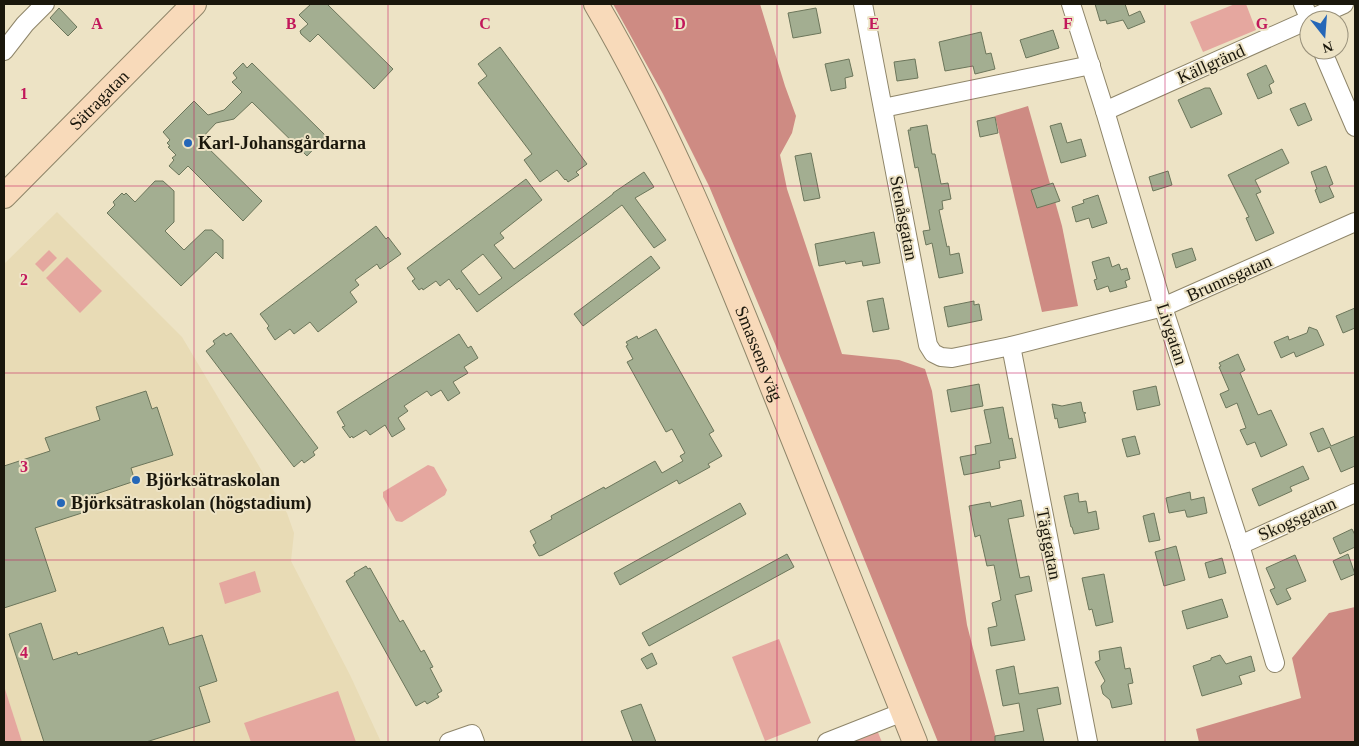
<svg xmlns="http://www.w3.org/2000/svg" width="1359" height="746" font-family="Georgia,serif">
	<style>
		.built { fill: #e8dbb5 }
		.green { fill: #e5a79f }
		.forest { fill: #ce8b83 }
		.building { fill: #a3ae91; stroke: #6c765b; fill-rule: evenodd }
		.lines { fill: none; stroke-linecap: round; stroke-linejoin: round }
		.street-casing { stroke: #8e8569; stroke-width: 20 }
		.secondary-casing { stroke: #8e8569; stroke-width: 26 }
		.street { stroke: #fff; stroke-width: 18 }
		.secondary { stroke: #f8daba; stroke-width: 24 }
		.grid { fill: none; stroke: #c2185b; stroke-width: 1; stroke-opacity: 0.55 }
		.poi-dot { fill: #2567b8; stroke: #ede3c5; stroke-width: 2 }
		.labels { text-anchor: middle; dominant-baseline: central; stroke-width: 4; stroke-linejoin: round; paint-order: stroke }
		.street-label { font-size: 18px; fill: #1a170c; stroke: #ede3c5 }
		.poi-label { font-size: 18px; font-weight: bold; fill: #1a170c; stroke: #ede3c5; text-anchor: start }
		.grid-label { font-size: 16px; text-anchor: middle; font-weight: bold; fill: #c2185b; stroke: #ede3c5; stroke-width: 4; stroke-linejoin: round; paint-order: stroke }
	</style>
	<rect width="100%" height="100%" fill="#ede3c5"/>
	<polygon class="built" points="57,212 182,337 287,513 294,533 291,561 350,675 381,742 21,742 4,687 4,264"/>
	<g class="green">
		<polygon points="1235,4 1246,4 1256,30 1203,52 1190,22"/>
		<polygon points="49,250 57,258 43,272 35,264"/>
		<polygon points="67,257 102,291 80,313 46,278"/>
		<polygon points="428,465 434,467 447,490 445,495 402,522 396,521 383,497 383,492"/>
		<polygon points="255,571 261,592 225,604 219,583"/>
		<polygon points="779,639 811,723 765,741 732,657"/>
		<polygon points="4,686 22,742 4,742"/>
		<polygon points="338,691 356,742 251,742 244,723"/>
		<polygon points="874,723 882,742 826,742"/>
	</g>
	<g class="forest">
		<polygon points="613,4 760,4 785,86 796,116 792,133 780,155 787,189 842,354 899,360 925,369 932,391 967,625 997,742 938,742 839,497 709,186 663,94"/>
		<polygon points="1028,106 1062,226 1078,306 1042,312 995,116"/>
		<polygon points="1355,607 1355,742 1199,742 1196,729 1301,698 1292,658 1329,613"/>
	</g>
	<g class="building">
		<polygon points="311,4 327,4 393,69 374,89 318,34 310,42 301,34 300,31 308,24 299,15"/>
		<polygon points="1095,4 1125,4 1129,16 1140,11 1145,22 1128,29 1123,20 1107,24 1106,20 1100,21"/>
		<polygon points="59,8 77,27 68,36 50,18"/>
		<polygon points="816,8 821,33 793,38 788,13"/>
		<polygon points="1053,30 1059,48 1026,58 1020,40"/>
		<polygon points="981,32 986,54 991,53 995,69 975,74 973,66 945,71 939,42"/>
		<polygon points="500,47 587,164 576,172 579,175 568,182 566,179 565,180 557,170 540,182 524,160 532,154 478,83 487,76 478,64"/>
		<polygon points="849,59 853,76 845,78 846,88 831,91 825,64"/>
		<polygon points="915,59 918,78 897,81 894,62"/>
		<polygon points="243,63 247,68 252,63 326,136 307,156 252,102 234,119 216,123 200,140 262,201 243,221 188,166 179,175 169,166 174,160 172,158 176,155 168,147 170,146 167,143 170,140 163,132 194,101 208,115 224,110 242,92 232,82 237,78 233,73"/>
		<polygon points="1266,65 1274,82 1269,85 1272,93 1258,99 1247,74"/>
		<polygon points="1205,88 1210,88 1222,114 1191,128 1178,100"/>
		<polygon points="1305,103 1312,120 1298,126 1290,109"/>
		<polygon points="995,117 998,133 980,137 977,121"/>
		<polygon points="1061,123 1067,143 1081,139 1086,156 1061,163 1050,126"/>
		<polygon points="927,125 932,154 935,154 941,184 948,183 951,199 942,201 943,209 939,210 947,247 949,246 950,255 959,253 963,273 939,278 932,243 926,245 923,231 930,230 918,167 915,168 908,130 911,130 910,128"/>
		<polygon points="1282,149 1289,163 1255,180 1261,192 1256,194 1274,233 1256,241 1246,218 1249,217 1228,175"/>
		<polygon points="811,153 820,198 804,201 795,156"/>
		<polygon points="1326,166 1333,184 1329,186 1334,197 1320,203 1315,190 1317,189 1311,172"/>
		<polygon points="1168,171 1172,185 1153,191 1149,177"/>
		<path d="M644,172L654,187L635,198L666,240L654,248L622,205L477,312L459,288L457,290L449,279L440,286L436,281L423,290L422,288L419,290L412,281L415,279L407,268L526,179L542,200L500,233L504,238L494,245L514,269L613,194V193ZM483,254L502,278L479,295L461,271Z"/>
		<polygon points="155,181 163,181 174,191 174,222 165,231 184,250 205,230 212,230 223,240 223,259 216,252 181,286 107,213 115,205 113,202 122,193 124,195 126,193 135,202"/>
		<polygon points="1053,183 1060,201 1037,208 1031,190"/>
		<polygon points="1098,195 1107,223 1092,228 1089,218 1076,222 1072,207 1084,203 1083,200"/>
		<polygon points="376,226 386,239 388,237 401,254 380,269 377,264 355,280 359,285 350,292 357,302 318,332 310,322 294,334 290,329 275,340 267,328 269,326 260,314"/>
		<polygon points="874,232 880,263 863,266 862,261 846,264 845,261 819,266 815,244"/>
		<polygon points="1192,248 1196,260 1176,268 1172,254"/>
		<polygon points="651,256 660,268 583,326 574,314"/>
		<polygon points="1109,257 1112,267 1119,264 1121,270 1127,268 1130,279 1125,281 1127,287 1110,292 1108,286 1097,290 1094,280 1097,279 1092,262"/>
		<polygon points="883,298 889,329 873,332 867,301"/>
		<polygon points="974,301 974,305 979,304 982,320 948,327 944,307"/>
		<polygon points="1355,308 1355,328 1343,333 1336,316"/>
		<polygon points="1309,327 1317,330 1324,345 1296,357 1294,352 1281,358 1274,342 1288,336 1289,340 1307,333"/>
		<polygon points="656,329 714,431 709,434 722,456 708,464 710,467 679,484 677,480 543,555 539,556 533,545 536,543 530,531 552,519 551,516 604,487 605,489 655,461 662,473 683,461 680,456 685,453 672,429 666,432 627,362 633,359 626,346 628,345 626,342 637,336 638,339"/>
		<polygon points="224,333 226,336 231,333 318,448 313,452 315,455 304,463 302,460 294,467 206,351 215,344 213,341"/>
		<polygon points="459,334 468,348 471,346 478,358 464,367 468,373 453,382 460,393 448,401 441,390 431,396 427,391 404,406 408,411 398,418 405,429 392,437 385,425 370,435 366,430 353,438 352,436 350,438 342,427 345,426 337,412"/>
		<polygon points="1238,354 1245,370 1240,373 1258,415 1271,410 1287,445 1261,457 1255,442 1247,445 1240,430 1246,428 1237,403 1226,408 1220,394 1229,390 1219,367 1221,366 1219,363"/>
		<polygon points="979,384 983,406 951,412 947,390"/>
		<polygon points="1156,386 1160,405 1137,410 1133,391"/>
		<polygon points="146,391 152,409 157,407 173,455 131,468 135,481 81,499 85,512 35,528 56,591 4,608 4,466 50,451 45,438 100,420 96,407"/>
		<polygon points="1081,402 1083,412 1086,413 1084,413 1086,422 1059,428 1057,418 1055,419 1052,404 1062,406"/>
		<polygon points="1003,407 1009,439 1012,438 1016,458 999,461 1000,468 964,475 960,457 976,454 975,446 991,443 984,410"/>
		<polygon points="1323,428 1331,446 1355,436 1355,466 1341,472 1330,447 1318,452 1310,433"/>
		<polygon points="1135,436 1140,454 1127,457 1122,439"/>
		<polygon points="1303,466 1309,479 1290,487 1292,491 1259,506 1252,489"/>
		<polygon points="1190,492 1191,500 1204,497 1207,513 1190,517 1187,517 1185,510 1169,513 1166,498"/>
		<polygon points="1078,493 1079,502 1086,501 1088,513 1096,511 1099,529 1074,534 1072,527 1071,527 1064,496"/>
		<polygon points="1021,500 1024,516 1008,519 1020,578 1029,576 1032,591 1015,595 1025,640 991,646 988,628 997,626 992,603 1001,600 994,565 987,566 980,535 975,537 969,506 990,502 991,507"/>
		<polygon points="740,503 746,514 620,585 614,573"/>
		<polygon points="1154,513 1160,540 1149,542 1143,516"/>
		<polygon points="1352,529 1355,535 1355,547 1340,554 1333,538"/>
		<polygon points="1176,546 1185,580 1164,586 1155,552"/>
		<polygon points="787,554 794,567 649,646 642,633"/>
		<polygon points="1348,554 1355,574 1341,580 1333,561"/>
		<polygon points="1295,555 1306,581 1286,589 1291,599 1277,605 1270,590 1275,588 1266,568"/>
		<polygon points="1222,558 1226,573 1209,578 1205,563"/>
		<polygon points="366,566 368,569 370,568 400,622 403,620 421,652 424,650 433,667 430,668 442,691 437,694 439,697 427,704 425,701 416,706 346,581 355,575 354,573"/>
		<polygon points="1104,574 1113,622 1096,626 1092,609 1089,610 1082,578"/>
		<polygon points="1222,599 1228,617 1187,629 1182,611"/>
		<polygon points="41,623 53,660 77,652 78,655 163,627 169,645 202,635 217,681 199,687 210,722 146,742 44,742 9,634"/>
		<polygon points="1121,647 1125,669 1130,668 1133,683 1128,684 1132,704 1112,708 1110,700 1103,694 1101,686 1105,681 1095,662 1100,660 1099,651"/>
		<polygon points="652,653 657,664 647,669 641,659"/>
		<polygon points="1220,655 1226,664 1251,656 1255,671 1239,676 1242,684 1202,696 1193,666 1211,660 1211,658"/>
		<polygon points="1014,666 1019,694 1058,687 1061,704 1037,709 1044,742 995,742 995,736 1024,731 1019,703 1003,706 996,670"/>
		<polygon points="641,704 656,742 633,742 621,711"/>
	</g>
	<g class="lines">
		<g class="street-casing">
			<g id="street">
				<polyline points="863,4 928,345 933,353 941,357 952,358 1011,346 1163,307 1355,222"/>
				<polyline points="1071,4 1105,111 1163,307 1240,545 1275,663"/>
				<polyline points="1303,4 1310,20"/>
				<polyline points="1322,50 1355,127"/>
				<polyline points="4,51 25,24 45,4"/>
				<polyline points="883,108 1091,65"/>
				<polyline points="1105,111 1344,4"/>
				<polyline points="1011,346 1088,742"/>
				<polyline points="1240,545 1355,493"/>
				<polyline points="449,742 472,734 475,742"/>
				<polyline points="827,742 903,712"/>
			</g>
		</g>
		<g class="secondary-casing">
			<g id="secondary">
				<path id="s1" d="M596,4C667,125 720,255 772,386C820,504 867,624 915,742"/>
				<path id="s2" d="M4,196L194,4"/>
			</g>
		</g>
		<use href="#street" class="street"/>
		<use href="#secondary" class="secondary"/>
	</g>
	<path class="grid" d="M194,4V742M388,4V742M582,4V742M777,4V742M971,4V742M1165,4V742M4,186H1355M4,373H1355M4,560H1355"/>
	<g class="poi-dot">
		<circle cx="188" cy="143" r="5"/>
		<circle cx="136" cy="480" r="5"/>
		<circle cx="61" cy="503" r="5"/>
	</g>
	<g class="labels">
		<g class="street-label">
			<text transform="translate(1211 64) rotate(-24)">Källgränd</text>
			<text stroke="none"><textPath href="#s2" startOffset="135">Sätragatan</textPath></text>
			<text transform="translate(904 218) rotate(79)">Stenåsgatan</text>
			<text transform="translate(1229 278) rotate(-24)">Brunnsgatan</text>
			<text transform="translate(1172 334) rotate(72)">Livgatan</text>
			<text stroke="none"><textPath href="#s1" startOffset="386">Smassens väg</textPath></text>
			<text transform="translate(1297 519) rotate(-24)">Skogsgatan</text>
			<text transform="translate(1049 544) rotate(79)">Tägtgatan</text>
		</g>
		<g class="poi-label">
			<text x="198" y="143">Karl-Johansgårdarna</text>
			<text x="146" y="480">Björksätraskolan</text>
			<text x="71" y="503">Björksätraskolan (högstadium)</text>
		</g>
	</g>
	<g class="grid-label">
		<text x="97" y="29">A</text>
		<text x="291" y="29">B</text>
		<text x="485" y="29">C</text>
		<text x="680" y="29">D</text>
		<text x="874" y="29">E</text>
		<text x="1068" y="29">F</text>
		<text x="1262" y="29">G</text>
		<text x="24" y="99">1</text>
		<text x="24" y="285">2</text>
		<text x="24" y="472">3</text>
		<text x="24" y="658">4</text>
	</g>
	<rect width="1359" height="746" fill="none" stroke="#1a170c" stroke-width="10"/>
	<g transform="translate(1324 35) rotate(163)"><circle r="24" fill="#ede3c5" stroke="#99917b"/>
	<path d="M0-4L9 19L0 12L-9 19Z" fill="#2567b8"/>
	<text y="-8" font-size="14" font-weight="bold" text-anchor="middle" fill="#1a170c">N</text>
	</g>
</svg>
